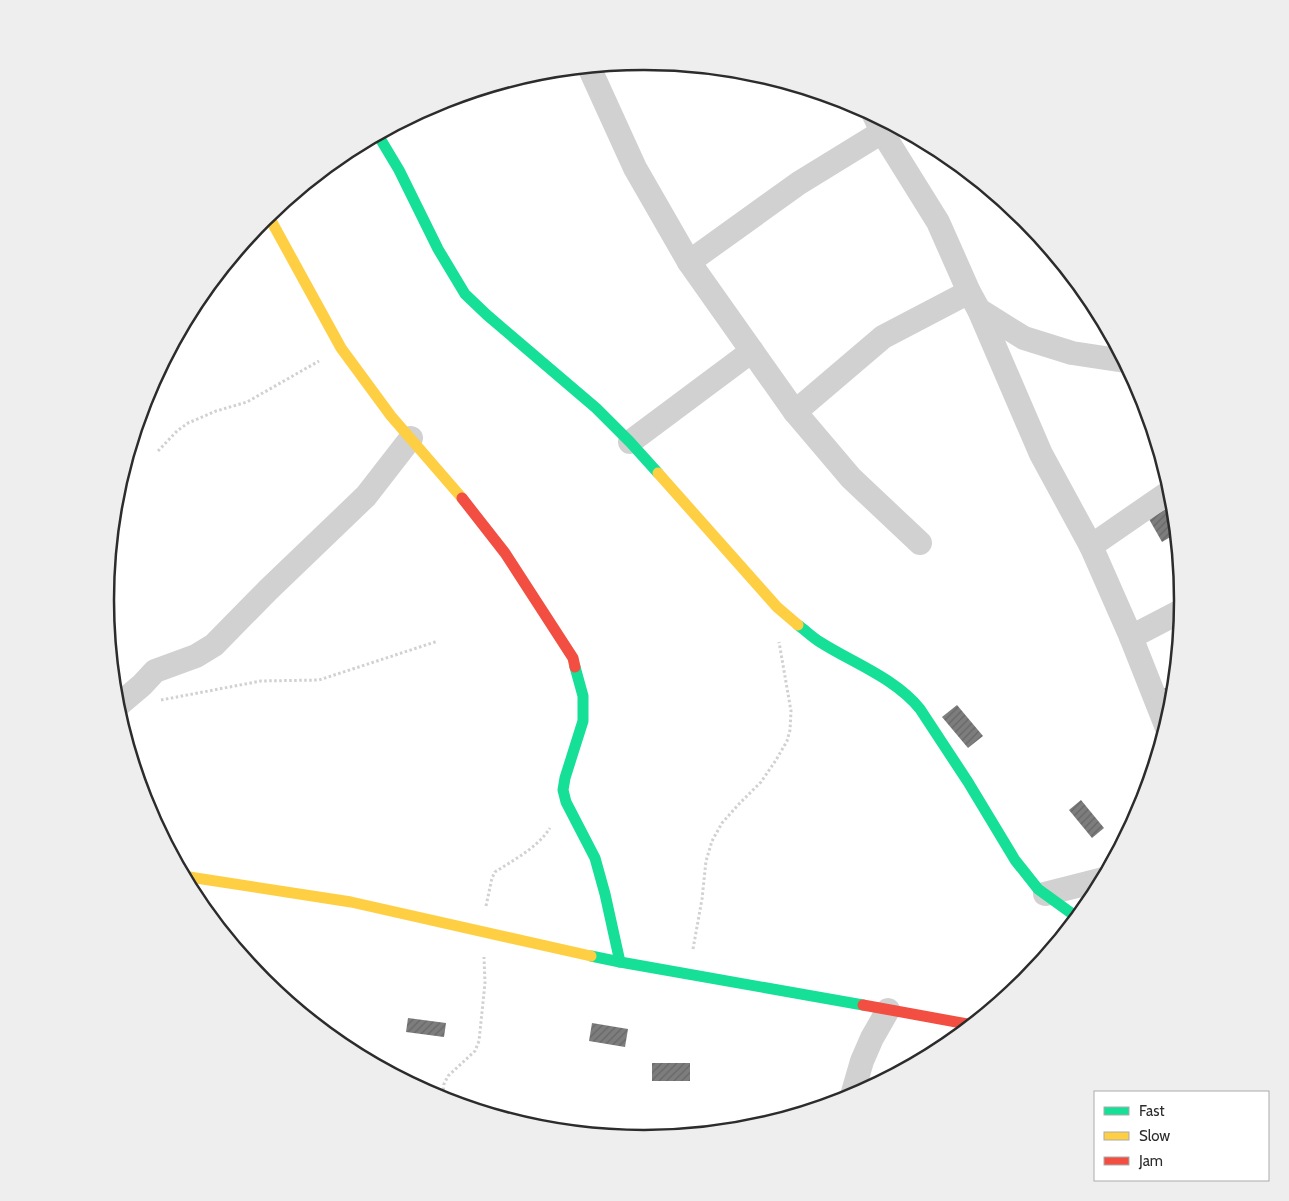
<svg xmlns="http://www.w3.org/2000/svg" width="1289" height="1201" font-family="Cabin,sans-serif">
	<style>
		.building { fill: url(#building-hatch) }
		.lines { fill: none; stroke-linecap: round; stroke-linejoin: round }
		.path { stroke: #d1d1d1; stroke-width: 3; stroke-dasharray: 2.5 2.5; stroke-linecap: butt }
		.street { stroke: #d1d1d1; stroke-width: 24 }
		.fast { stroke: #16e098; stroke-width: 11 }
		.slow { stroke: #ffcf43; stroke-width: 11 }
		.jam { stroke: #f24e42; stroke-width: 11 }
		.rim { fill: none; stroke: #2c2c2c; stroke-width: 2.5 }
	</style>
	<defs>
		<pattern id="building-hatch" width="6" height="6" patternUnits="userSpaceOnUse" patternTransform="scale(1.25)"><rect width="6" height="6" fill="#7d7d7d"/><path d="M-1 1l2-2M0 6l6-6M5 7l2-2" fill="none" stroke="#676767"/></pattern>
	</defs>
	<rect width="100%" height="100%" fill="#fff"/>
	<g class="building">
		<polygon points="1169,507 1176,520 1177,533 1162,542 1149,519"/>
		<polygon points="1176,684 1173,706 1172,709 1163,689"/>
		<polygon points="957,705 983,736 968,748 942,717"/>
		<polygon points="1081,800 1104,828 1092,838 1069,810"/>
		<polygon points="408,1018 446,1023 444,1037 406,1032"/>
		<polygon points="592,1023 628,1029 625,1047 589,1041"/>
		<rect x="652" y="1063" width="38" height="18"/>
	</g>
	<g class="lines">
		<g class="path">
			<polyline points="1101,333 1108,329"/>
			<polyline points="158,451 177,431 188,423 216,411 247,402 319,361"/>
			<polyline points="161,700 261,681 319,680 438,641"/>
			<path d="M486,906L492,878L495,872C515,859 537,848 550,828"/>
			<polyline points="693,949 702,899 706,861 712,841 722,823 738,805 761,782 776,760 787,741 790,730 791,711 779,642"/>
			<polyline points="442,1100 444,1084 448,1076 475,1051 479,1041 485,983 484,957"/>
		</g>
		<g class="street">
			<polyline points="589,67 635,168 689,262 795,412 851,478 920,543"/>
			<polyline points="874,115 882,132 938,222 969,292 979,310 1024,338 1072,353 1125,361"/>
			<polyline points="689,262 799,183 882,132"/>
			<polyline points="979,310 1041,454 1091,546 1131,637 1167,728"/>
			<polyline points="795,412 883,337 969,292"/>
			<polyline points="630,442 752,351"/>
			<polyline points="1091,546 1172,490"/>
			<polyline points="1131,637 1183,610"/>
			<polyline points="116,707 142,685 155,671 196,656 214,645 268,590 366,496 411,438"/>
			<polyline points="1045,894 1104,879"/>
			<polyline points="851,1099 862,1061 872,1038 888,1010"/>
		</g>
		<g class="fast">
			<polyline points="378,135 399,170 438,249 465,294 487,315 596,408 630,442 658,473"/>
			<path d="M798,625C805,630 812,637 820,642C853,663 895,678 920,709L968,782L1015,860L1038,889L1078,918"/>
			<polyline points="575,667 583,696 583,721 565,778 563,790 566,802 595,858 605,894 620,962"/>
			<polyline points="591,956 620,962 863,1005"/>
		</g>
		<g class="slow">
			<polyline points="268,215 341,348 391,416 462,498"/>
			<polyline points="658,473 777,607 798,625"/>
			<polyline points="183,876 351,902 591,956"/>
		</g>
		<g class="jam">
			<polyline points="462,498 505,553 573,658 575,667"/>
			<polyline points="863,1005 973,1025"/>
		</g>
	</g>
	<path d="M0 0H1289V1201H0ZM114 600a530 530 0 1 1 1060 0a530 530 0 1 1-1060 0Z" fill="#eee" fill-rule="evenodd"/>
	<path class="rim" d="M114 600a530 530 0 1 1 1060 0a530 530 0 1 1-1060 0Z"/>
	<rect x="1094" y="1091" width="175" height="90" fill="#ffffff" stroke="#ababab"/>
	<rect x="1104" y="1107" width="25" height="8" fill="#16e098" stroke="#ababab"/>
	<text x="1139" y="1116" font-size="15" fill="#2c2c2c">Fast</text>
	<rect x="1104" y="1132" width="25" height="8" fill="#ffcf43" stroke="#ababab"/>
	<text x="1139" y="1141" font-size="15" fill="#2c2c2c">Slow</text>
	<rect x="1104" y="1157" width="25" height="8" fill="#f24e42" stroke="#ababab"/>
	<text x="1139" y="1166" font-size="15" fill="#2c2c2c">Jam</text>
</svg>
